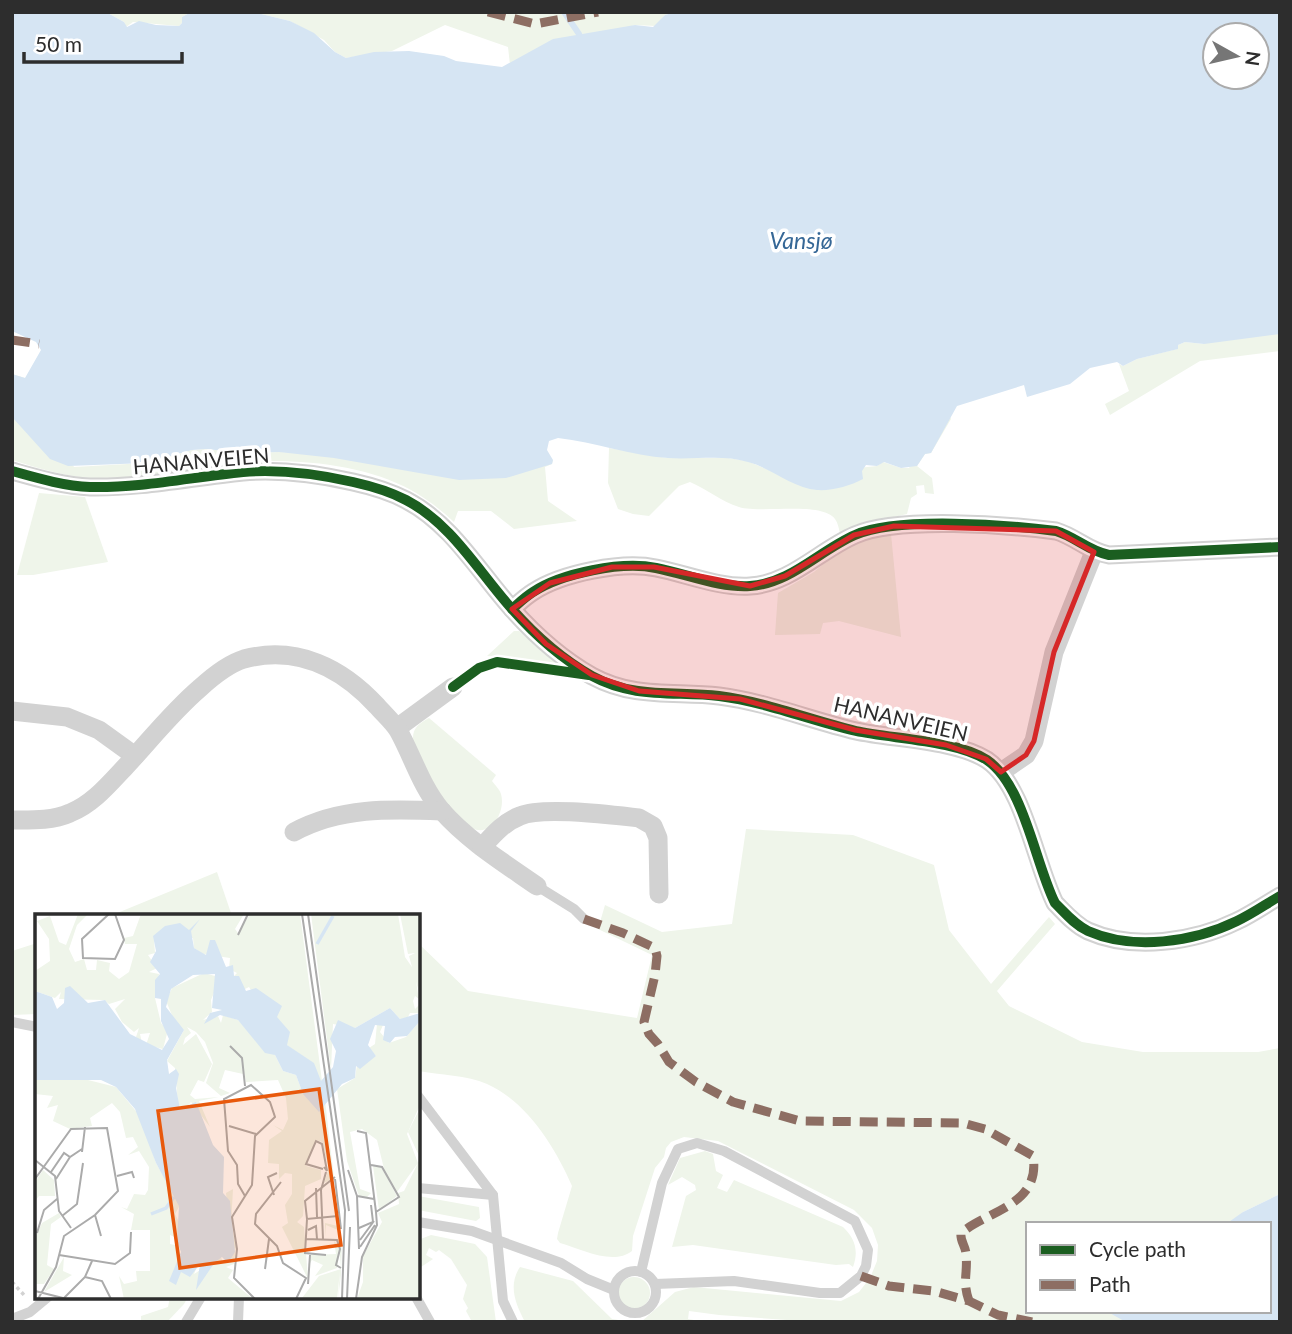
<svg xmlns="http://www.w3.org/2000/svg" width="1292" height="1334" font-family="Lato,sans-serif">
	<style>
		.green { fill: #eff5ea }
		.water { fill: #d6e5f3; fill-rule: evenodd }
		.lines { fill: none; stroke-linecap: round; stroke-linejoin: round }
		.stream { stroke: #d6e5f3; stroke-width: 6 }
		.path { stroke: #d2d2d2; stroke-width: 3.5; stroke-dasharray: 3.5 3.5; stroke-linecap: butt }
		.service { stroke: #d2d2d2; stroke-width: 10 }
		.minor { stroke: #d2d2d2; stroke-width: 19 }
		.quiet { stroke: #8d6e63; stroke-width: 9; stroke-dasharray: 18 9; stroke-linecap: butt }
		.cycleway-casing { stroke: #fff; stroke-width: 15 }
		.cycleway { stroke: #1b5e20; stroke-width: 10 }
		.marked { fill: #d62828; fill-opacity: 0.2; stroke: #d62828; stroke-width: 5; stroke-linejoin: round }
		.labels { text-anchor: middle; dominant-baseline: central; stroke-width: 7; stroke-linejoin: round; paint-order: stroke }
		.street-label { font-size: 21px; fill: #2d2d2d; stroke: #fff }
		.water-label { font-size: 23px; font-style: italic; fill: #356796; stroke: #fff }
		.inset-river { fill: none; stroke: #d6e5f3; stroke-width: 3.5 }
		.inset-road { fill: none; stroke: #ababab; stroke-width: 2 }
		.view { fill: #e8590c; fill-opacity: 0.15; stroke: #e8590c; stroke-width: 3.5 }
		.inset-edge { fill: none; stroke: #2d2d2d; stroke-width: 3.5 }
	</style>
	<rect width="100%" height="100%" fill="#fff"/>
	<g class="green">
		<polygon points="106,12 191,12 182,17 182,23 179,26 133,22 126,27 124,22"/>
		<polygon points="253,12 675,12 665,15 656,26 635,25 510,65 508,47 445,25 392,51 346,58 335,52 324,40 290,21"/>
		<polygon points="1280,275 1280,351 1200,361 1110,415 1105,404 1129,391 1119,364 1123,366 1137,359 1177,349 1178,345 1185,342 1204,344"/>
		<path d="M12,374L25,378L74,467L146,463L192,450L206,449L243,453L279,452L553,460L552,464L545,467L548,501L577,521L514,529L491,511H458L454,522C441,510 427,499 411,490C359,461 276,456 218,465C175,472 133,479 90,478C63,476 38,468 12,460Z"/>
		<path d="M948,412L951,419L931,453L925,454L917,466L932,478L934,494L925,493L924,485L916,486L917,494L911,498L907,514L859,525L840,534C839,529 838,523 835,519C821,501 762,514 739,507C722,502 707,489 690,482L679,486L649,516L633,514L618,509L608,483L609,448L667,458H728L747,461L783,476L877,466L883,462L901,468H909Z"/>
		<polygon points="39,493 85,497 108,562 33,575 17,575"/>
		<polygon points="891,534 901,637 839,621 823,623 820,634 775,635 778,593 814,572 846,545"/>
		<polygon points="514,631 519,631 564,667 558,669 515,658 487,656"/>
		<path d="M429,718L496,775L492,781C495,785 500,790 501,794C506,811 491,838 472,828C464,825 441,800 437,793C431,783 412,748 413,738C413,727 420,723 429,718Z"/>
		<path d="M746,829L853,835L934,865L949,930L991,984L1049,917L1055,924L997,991L1009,1006L1082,1042L1143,1052H1258L1280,1048V1194L1243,1212L1237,1224H1028V1311H1207L1208,1322H788L787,1320L719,1315L689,1311L688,1319L706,1322H641L675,1292L694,1287L841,1301L859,1292L870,1278L877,1261L878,1245L872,1228L854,1210L718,1141L684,1137L671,1142L666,1148L664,1157L655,1168L633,1236L632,1251C613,1266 581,1249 560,1243L557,1239L558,1233L572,1186C555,1147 527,1102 487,1084C467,1075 440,1075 418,1071V943L468,991L637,1018L652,955L598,929L605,905L662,932L732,924Z"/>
		<polygon points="217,872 232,916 110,916"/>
		<polygon points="37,943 37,1014 12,1015 12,951"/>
		<path d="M705,1151L713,1154L716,1171L723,1175L717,1188L727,1192L734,1180L843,1227C855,1238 859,1251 853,1267L849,1264L836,1265L693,1245L672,1247L686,1196L696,1190L695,1185L682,1177L668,1185L680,1158Z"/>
		<polygon points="418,1196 479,1207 480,1218 476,1221 418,1210"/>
		<polygon points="431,1235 475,1244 487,1257 496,1322 468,1322 471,1320 466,1311 468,1308 463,1299 467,1285 451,1259 439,1250 436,1252 429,1248 426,1255 433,1259 418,1269 418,1240"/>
		<path d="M520,1267L573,1281L612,1319L632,1322H525C515,1303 508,1285 520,1267Z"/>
		<circle cx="634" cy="1293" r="16"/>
		<polygon points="170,1297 188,1297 184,1304 167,1322 133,1322 141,1320 141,1316 168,1307"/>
	</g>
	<g class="water">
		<path d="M12,12H106L124,22L127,27L139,21L156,25L179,26L182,23V17L191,12H253L290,21L314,33L335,52L346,58L374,52L409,51L444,56L456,61L502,67L553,39L635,25L653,27L665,15L675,12H1280V334L1204,344L1185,342L1178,345V349L1137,359L1123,366L1117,362L1090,368L1070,384L1027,397L1024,385L957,406L931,453L925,454L917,466L901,468L884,462L877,466L866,465L862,471L863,479C850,486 832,491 817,490C793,488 771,468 748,462C722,454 695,460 668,458C631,456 595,442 558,438L549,441L547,450L553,460L552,464L506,478L459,480L334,458L279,452L243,453L206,449L192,450L146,463L68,466L50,459L12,417V374L25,378L41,350L36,342L12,331ZM1215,35H1257V77H1215Z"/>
		<polygon points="1280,1194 1280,1322 1126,1322 1106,1311 1269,1311 1269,1224 1226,1224 1243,1212"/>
	</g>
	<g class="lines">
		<polyline class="stream" points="564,12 579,34"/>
		<polyline class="path" points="12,1282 25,1296"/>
		<g class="service">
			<polyline points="537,886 574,909 584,919"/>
			<polyline points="12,1022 37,1027"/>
			<polyline points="418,1096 493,1195 503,1301 513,1322"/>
			<polyline points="418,1188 493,1195"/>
			<polyline points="418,1222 472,1231 561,1263 587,1279 614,1290"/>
			<circle cx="635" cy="1292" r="21"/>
			<polyline points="641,1272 662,1183 678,1149 697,1143 724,1151 855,1221 868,1250 866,1266 861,1276 840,1293 820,1293 734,1281 655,1284"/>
			<polyline points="416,1297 430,1322"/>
			<polyline points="12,1319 30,1312 48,1297"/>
			<polyline points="186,1322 201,1297"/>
			<polyline points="238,1322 239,1297"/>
		</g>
		<g class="minor">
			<path d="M12,471C37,478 64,486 90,487C142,488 192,477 243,472C280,469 318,474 353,482C371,486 389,491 406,500C452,524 478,571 512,609C535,635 562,659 592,676C634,699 675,691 719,696C766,702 810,720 856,731C893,739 956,740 987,760C1024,785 1035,863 1055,903C1065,913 1075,925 1088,931C1133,951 1194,942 1237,921C1252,914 1266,904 1280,896"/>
			<path d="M512,609C519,603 525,597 533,592C562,573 622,561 656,568C687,574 719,588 750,586C790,584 820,550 855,535C898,516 1008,525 1056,531C1076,537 1088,551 1109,555L1280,547"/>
			<polyline points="12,711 67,717 99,730 135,756"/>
			<polyline points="397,728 453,687"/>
			<polyline points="1001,772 1026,755 1034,741 1054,652 1094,552"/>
			<path d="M12,820C31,820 52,821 70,813C93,804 110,783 127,765C151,739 173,711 200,688C212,677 228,664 244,659C297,645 342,668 377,706C384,714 393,722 398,730C413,757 421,786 441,810C467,840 504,863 537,886"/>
			<path d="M294,832C340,807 390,809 442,811"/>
			<path d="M482,847C493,835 504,822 520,816C543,806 612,815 639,818L653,826L658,838L659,894"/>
		</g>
		<g class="quiet">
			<polyline points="488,12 535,24 598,12"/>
			<polyline points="12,340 39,344"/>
			<path d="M584,919L623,933L655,948L657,956L655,975L644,1022L649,1034L658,1044L669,1062L696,1082L733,1102L800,1121L963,1123L985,1129L1033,1156C1041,1205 989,1210 961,1233C960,1242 966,1246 966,1255C968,1274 962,1281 969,1301"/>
			<polyline points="861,1276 889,1286 934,1291 969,1301 998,1315 1032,1322"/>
		</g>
		<g class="cycleway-casing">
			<g id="cycleway">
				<path d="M12,471C37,478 64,486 90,487C142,488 192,477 243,472C280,469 318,474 353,482C371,486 389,491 406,500C452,524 478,571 512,609C535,635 562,659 592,676C634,699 675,691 719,696C766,702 810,720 856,731C893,739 956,740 987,760C1024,785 1035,863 1055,903C1065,913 1075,925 1088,931C1133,951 1194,942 1237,921C1252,914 1266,904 1280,896"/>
				<path d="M512,609C519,603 525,597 533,592C562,573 622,561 656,568C687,574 719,588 750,586C790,584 820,550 855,535C898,516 1008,525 1056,531C1076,537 1088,551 1109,555L1280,547"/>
				<polyline points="453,687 479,668 497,662 589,675"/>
			</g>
		</g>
		<use href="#cycleway" class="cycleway"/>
	</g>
	<path class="marked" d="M894,526L1056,531L1094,552L1054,652L1034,741L1026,755L1001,772L986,759L946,745L855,730L740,699L639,691L592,675L546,644L512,609L550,583L612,567H654L750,586L785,576L854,535Z"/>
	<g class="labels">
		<g class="street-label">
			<text transform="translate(201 460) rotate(-5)">HANANVEIEN</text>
			<text transform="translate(901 718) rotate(13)">HANANVEIEN</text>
		</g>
		<g class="water-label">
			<text x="801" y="240">Vansjø</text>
		</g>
	</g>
	<g transform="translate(35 914)">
		<rect width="385" height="385" fill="#fff"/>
		<path d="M43,0H53L42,11L34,35L40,48L49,45L52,56H61L62,46L75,49L74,57L84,65L94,58L102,30H90L89,24L98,22L106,0H209L200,15L203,19L215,0H265L287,167L284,169L266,152L214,73L206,77L199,62L202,59L194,55L195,44L168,40L159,34L158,24L119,26L120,39L113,41L122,54L114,58L124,60L120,84L126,109L133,116L128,135L111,131L115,119L105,120L107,129L101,123L104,114L99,118L87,108L80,95L90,85L74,90L69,86L24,85L26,78L20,84L0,77V57L15,47L14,25L2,7L15,2L24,28L31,31ZM276,0H363L370,43L379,56L384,85L380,82L378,87L380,95L384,91L385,99H375L372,105H365L355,94L320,114L298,110L296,156ZM365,0H385V82L374,42L380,39L373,40ZM169,59L180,62L183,69L176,86L177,98L168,106L183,102L186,109L188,101L203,106L240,141L248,157L261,161L267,177L290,186L299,264L289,269L294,254L287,228L281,226L271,252L286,256V265L270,272L268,302L262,308L269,313L273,365L247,313L253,309L250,291L257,280V260L250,259L244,265V250L233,249L234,226L247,217L238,211L248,216L253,205L251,184L243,166L211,168L206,142L209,167L208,160L190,156L184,174L195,179L186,182L171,169L178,149L170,128L161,118L152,113L156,119L150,124L148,131L161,120L177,150L169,168L163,166L155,181L160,185L184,183L164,187L175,213L156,188L151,194L143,191L140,154L132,147L149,116L142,113L131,87L137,74ZM385,107V191L372,220L383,249L362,278L351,263L342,226L327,215L315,218L325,275L336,279L332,283L324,282L312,247L302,175L320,164L322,151L341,142L334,134L340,130L342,110L348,111L345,118L354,129L371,123ZM41,163L81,173L105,202L121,249L145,291L140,300L146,312L142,324L135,321V330L145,332L143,349L163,350L159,360L186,343L188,349L200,337L196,323L191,279L198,275L196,311L201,331L199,350L191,353L198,356L193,364L218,385H89L84,362L89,370L102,367L101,357H115V316H96L99,300L86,293L92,295L99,280L110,281L113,276L114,253L104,237L93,241L103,233L98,223L91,224L85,198L77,189L55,204L57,212L35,215L18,207L23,191L12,194L18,182L0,180V166ZM385,194V244L373,218ZM385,245V385H322L328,368V342L347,308L343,299L364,290L363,279L369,277ZM338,252L346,253L362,282L344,296ZM8,256L19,266L20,282H4L0,287V268ZM24,299L26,303L16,310L12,351L19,355L9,370H0V324L7,309ZM290,309L303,312L305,317L307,326L306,361L303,385L305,357L302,385H271L267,384L284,362L306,355L303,316L291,311L290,323ZM299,327L305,333L302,354L280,362L288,351L277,346L273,352L276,341L301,340ZM29,343L28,357L37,361L9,378Z" fill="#eff5ea"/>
		<path d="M165,5L156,17L159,34L171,41L175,26H180L191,53L198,51L199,62H204L211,77L221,74L247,92L242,103L255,118L252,131L279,149L286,167L298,153L301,137L295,125L303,106L320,114L355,94L365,105L385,99V107L372,122L360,123L355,129L348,126L350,112L340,111L333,131L341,142L325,155L321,152L320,164L307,170L284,198L268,180L261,161L248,157L240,141L230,139L203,106L185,101L169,110L175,99L187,96L177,94L180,60L158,61L136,75L131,93L149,116L132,146L134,160L141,155L144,160L141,174L145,195L161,188L178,231L189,243L188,279L195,287L200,338L193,349L187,343L180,348L161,376L165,350L155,363L146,358L141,371L134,367L146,338L142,327L144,292L121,249L100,195L81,173L66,166H0V77L17,83L22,95L29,89L30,74L35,72L53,89L70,86L95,120L127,136L134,125L126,107V85L120,84V66L125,60L115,48L121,37L118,22L130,12L145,9L154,16Z" fill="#d6e5f3"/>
		<path class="inset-river" d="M282,30L298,2M116,300L131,294L139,283"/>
		<path class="inset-road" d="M74,0L47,25L48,44L80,45L89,26L80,0M267,0L310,296L307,385M273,0L314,297M203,21L213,0M195,132L207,144L210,172M194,212L221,220M322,217L331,219L341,298M47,238L50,213M0,246L20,262L24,297L36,314M288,255L271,250L281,227L287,230L292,257L289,253M313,256L322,282M16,258L29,239L35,243L47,235M82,262L97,258L99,264M300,263L270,287L272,305L303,302M0,265L36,215L72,214L83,277L60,301L29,322L21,353L3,385M21,265L35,243M300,265L306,315M246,268L221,300L220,310L242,332L248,349L271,364L261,385M281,274L282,303M239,281L233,263L242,259M210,282L203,270L202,251L193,237L189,185L216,171L235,188L240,203L220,222L217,271L197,303L202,335L199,364L220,385M60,301L66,322M27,302L42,290L48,249M272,305L270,339L291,341M324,314L338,308L336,291M273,316L281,312L282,325M2,319L9,296L22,285M270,325L302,326L305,335L301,351L306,354M288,325L286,276L291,258M325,326L339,307M325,333L340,311M324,335L322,282L339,285M24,341L80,350L95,339L96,318M230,355L234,325M50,363L67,367L76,385M273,370L275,341M0,377L28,384M28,385L50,363L57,347M312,385L315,313M321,385L327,343L342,311L341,298L364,283L347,253L336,251"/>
		<path class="view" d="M284,175L306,331L145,354L123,197Z"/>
		<rect width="385" height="385" class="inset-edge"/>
	</g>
	<rect width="1292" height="1334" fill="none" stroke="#2d2d2d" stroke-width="28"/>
	<rect x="1026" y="1222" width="245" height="91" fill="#ffffff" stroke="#ababab" stroke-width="2"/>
	<rect x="1040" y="1245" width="35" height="10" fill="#1b5e20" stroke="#ababab" stroke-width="2"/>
	<text x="1089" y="1257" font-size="21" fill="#2d2d2d">Cycle path</text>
	<rect x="1040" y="1280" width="35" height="10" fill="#8d6e63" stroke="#ababab" stroke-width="2"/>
	<text x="1089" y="1292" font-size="21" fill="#2d2d2d">Path</text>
	<g transform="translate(1236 56) rotate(98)"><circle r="33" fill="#ffffff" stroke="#ababab" stroke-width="2"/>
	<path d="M0-5L12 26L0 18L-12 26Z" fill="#767676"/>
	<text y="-10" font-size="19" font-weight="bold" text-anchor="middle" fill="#2d2d2d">N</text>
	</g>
	<path d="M24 52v10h158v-10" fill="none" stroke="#2d2d2d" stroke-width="3.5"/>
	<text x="35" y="52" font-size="21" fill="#2d2d2d" stroke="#ffffff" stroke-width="5" paint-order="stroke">50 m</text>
</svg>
